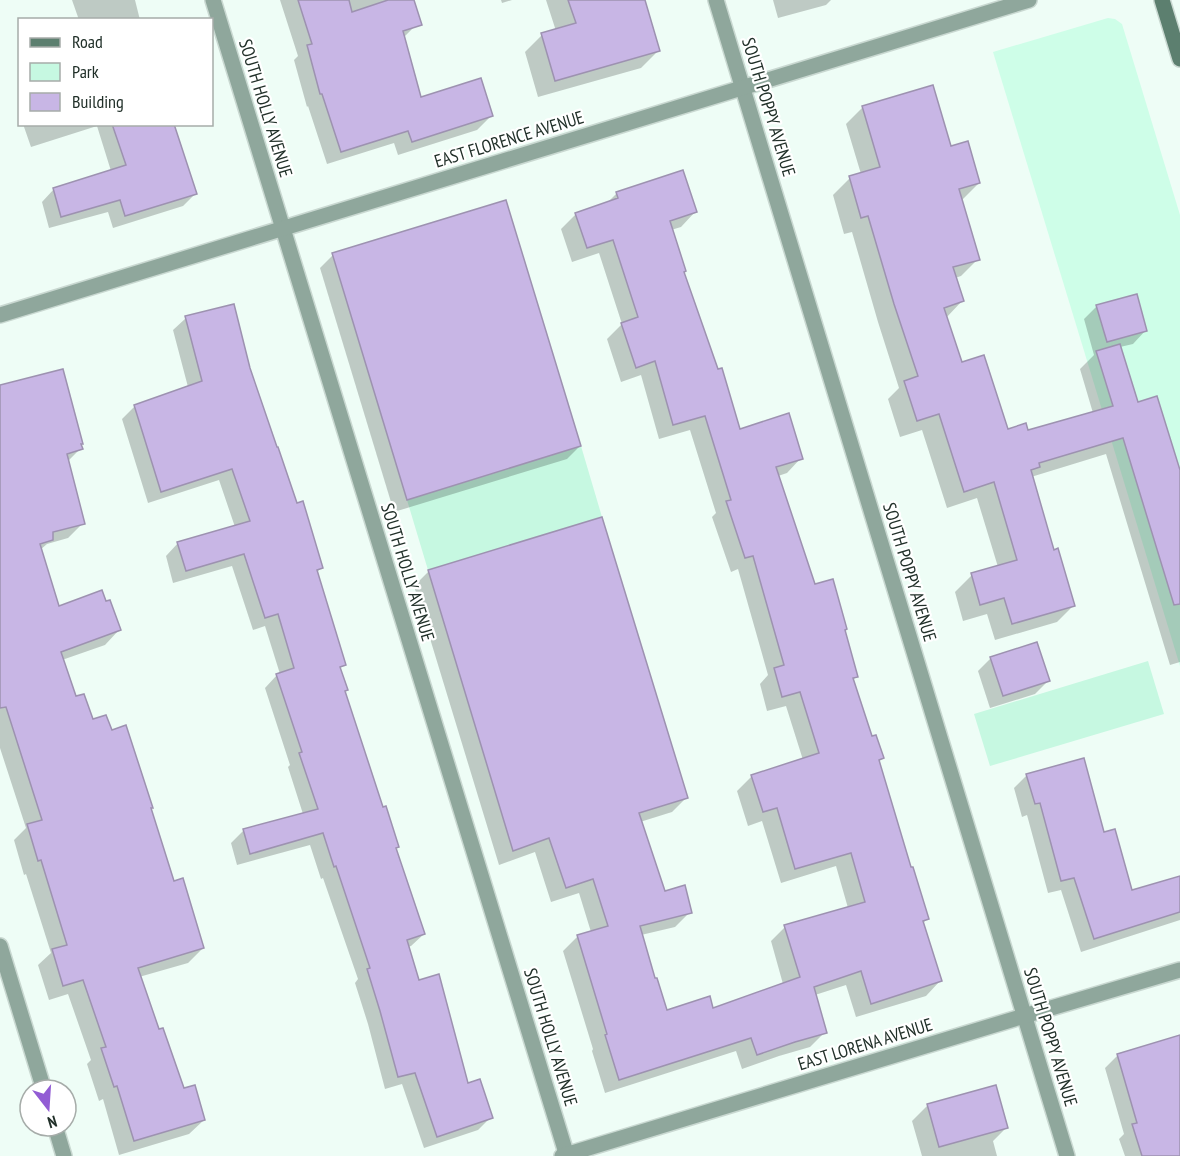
<svg xmlns="http://www.w3.org/2000/svg" width="1180" height="1156" font-family="'PT Sans Narrow',sans-serif">
	<style>
		.built { fill: #cefee8 }
		.green { fill: #c6f8e1 }
		.shadow { fill: #0003 }
		.building { fill: #c8b6e5; stroke: #9d92b0; stroke-width: 1.5 }
		.lines { fill: none; stroke-linecap: round; stroke-linejoin: round }
		.minor-casing { stroke: #c9d8d1; stroke-width: 18 }
		.secondary-casing { stroke: #c9d8d1; stroke-width: 18 }
		.minor { stroke: #8fa79c; stroke-width: 15 }
		.secondary { stroke: #5c7f6f; stroke-width: 15 }
		.labels { text-anchor: middle; dominant-baseline: central; stroke-width: 4.5; stroke-linejoin: round; paint-order: stroke }
		.street-label { font-size: 18px; fill: #213029; stroke: #fff }
	</style>
	<rect width="100%" height="100%" fill="#eefdf6"/>
	<polygon class="built" points="1108,18 1115,19 1122,24 1180,215 1180,666 993,52"/>
	<g class="green">
		<polygon points="581,446 602,517 428,570 407,500"/>
		<polygon points="1148,661 1164,714 990,766 974,714"/>
	</g>
	<g class="shadow">
		<polygon points="72,0 135,0 140,20 79,20"/>
		<polygon points="280,0 412,0 419,22 405,36 364,50 420,99 491,116 477,130 398,155 394,143 327,164 308,106 307,107 294,60 298,56"/>
		<polygon points="501,0 512,0 502,3"/>
		<polygon points="546,0 644,0 658,51 641,68 538,97 525,52 542,35 556,31"/>
		<polygon points="773,0 831,0 826,5 778,18"/>
		<polygon points="863,107 950,148 979,183 961,201 978,259 961,276 955,278 962,301 946,318 961,364 1007,431 1027,432 1093,413 1080,369 1094,355 1084,319 1097,306 1146,330 1133,344 1120,347 1137,403 1180,475 1180,662 1170,665 1106,454 1031,477 1053,551 1074,605 1057,622 995,640 987,614 963,621 955,592 972,575 998,567 977,498 947,508 922,430 900,437 888,399 899,388 878,322 852,232 844,234 833,195 850,178 861,174 846,124"/>
		<polygon points="23,124 172,124 195,194 183,206 113,228 108,212 49,228 42,202 54,189 111,171 97,126 31,147"/>
		<polygon points="617,193 695,212 681,227 671,230 683,272 739,431 801,458 787,473 778,476 814,586 844,630 857,676 852,681 871,738 882,757 878,762 927,919 922,924 940,981 926,996 856,1017 846,985 815,995 825,1032 810,1047 779,1056 742,1069 736,1051 605,1093 592,1051 593,1049 563,951 578,936 591,932 579,893 551,902 535,852 499,865 414,586 429,571 686,798 672,812 640,822 664,892 690,912 675,927 641,935 666,1012 712,1010 783,984 771,941 785,927 848,908 836,866 781,883 762,821 748,826 737,791 752,776 803,760 786,706 767,711 760,684 768,675 738,569 731,572 712,517 716,513 690,430 659,439 641,375 621,382 607,339 622,324 599,253 572,262 561,229 576,214 606,204"/>
		<polygon points="333,255 580,446 567,459 394,512 320,268"/>
		<polygon points="186,318 249,368 296,505 322,567 316,573 344,665 339,669 343,692 424,934 411,946 408,947 418,982 467,1085 491,1117 478,1130 424,1148 402,1084 385,1089 368,1024 355,983 358,979 323,878 321,879 310,845 237,865 231,843 244,830 303,814 288,767 290,765 265,688 277,675 280,674 265,626 253,630 232,566 173,583 166,556 178,543 235,527 219,480 148,503 122,419 135,406 188,387 173,330"/>
		<polygon points="0,387 81,448 67,462 83,523 68,538 47,544 40,550 58,608 119,630 105,645 62,660 75,698 92,721 111,732 150,809 173,882 203,948 188,963 139,977 158,1031 183,1090 204,1120 189,1134 119,1155 103,1099 99,1101 87,1064 91,1060 68,994 49,1000 38,965 51,953 26,874 24,875 14,840 26,828 0,748"/>
		<polygon points="991,658 1048,681 1035,694 990,708 978,671"/>
		<polygon points="1027,775 1103,834 1131,892 1180,878 1180,920 1081,952 1061,890 1048,893 1027,815 1022,817 1014,788"/>
		<polygon points="1180,1037 1180,1156 1125,1156 1119,1139 1124,1134 1105,1068 1118,1055"/>
		<polygon points="928,1105 1006,1128 993,1141 997,1156 922,1156 912,1121"/>
	</g>
	<g class="building">
		<polygon points="298,0 349,0 352,12 388,0 414,0 422,25 403,31 421,97 481,78 493,116 412,142 408,131 341,152 322,94 320,94 307,45 312,44"/>
		<polygon points="568,0 645,0 660,51 555,81 541,33 576,23"/>
		<polygon points="933,85 951,146 968,141 980,183 959,189 980,260 953,267 964,301 944,308 962,362 984,355 1008,429 1026,423 1028,430 1113,406 1096,351 1120,344 1138,402 1157,396 1180,470 1180,604 1174,605 1123,438 1039,463 1040,467 1031,470 1054,550 1058,548 1075,606 1012,624 1004,598 980,605 971,573 1017,560 994,482 964,492 939,414 917,421 904,381 918,376 894,304 868,216 861,218 849,176 880,167 862,106"/>
		<polygon points="112,124 174,124 197,194 125,216 120,200 61,217 53,188 126,165"/>
		<polygon points="683,170 697,212 670,221 686,271 684,272 718,369 722,368 740,429 789,413 803,459 776,467 815,584 833,579 847,629 845,630 858,677 853,678 872,736 876,735 884,758 879,760 911,867 913,867 929,919 923,921 942,981 871,1004 861,971 814,987 827,1033 795,1042 757,1055 751,1038 619,1080 605,1035 607,1034 577,935 608,926 593,879 566,888 549,838 513,851 428,570 602,517 688,798 639,813 665,891 685,885 692,913 640,926 655,978 657,978 667,1010 710,996 713,1008 800,977 784,925 865,902 851,853 795,869 777,808 763,812 751,775 819,753 800,692 782,697 774,668 784,665 753,556 745,558 726,501 731,500 705,416 673,425 655,361 636,368 621,323 638,317 613,240 587,248 575,213 618,198 616,192"/>
		<polygon points="506,200 581,446 407,500 332,253"/>
		<polygon points="1137,294 1147,331 1107,342 1096,305"/>
		<polygon points="234,304 250,368 277,447 278,447 297,503 303,501 323,568 317,570 346,665 340,667 348,690 345,691 383,807 386,806 399,847 396,848 425,934 407,940 419,980 439,974 468,1083 480,1079 493,1118 437,1137 415,1073 398,1077 380,1011 367,969 370,968 336,866 334,867 323,833 250,854 243,829 318,809 299,753 302,752 276,674 294,668 278,614 265,618 244,554 186,571 177,542 250,521 232,469 161,492 134,405 202,381 185,316"/>
		<polygon points="63,369 83,444 81,444 83,449 67,454 85,524 53,532 53,540 40,544 59,606 102,590 106,601 110,600 121,630 61,652 76,696 84,694 93,719 106,715 112,730 126,725 153,808 151,808 174,881 183,878 204,948 138,968 159,1029 163,1028 184,1088 195,1085 205,1120 134,1141 117,1086 114,1087 101,1048 106,1047 83,980 63,986 52,949 67,945 41,860 38,861 27,824 42,820 6,707 0,708 0,385"/>
		<polygon points="1037,642 1050,681 1003,696 990,657"/>
		<polygon points="1084,758 1104,832 1115,829 1132,890 1180,876 1180,912 1094,939 1074,878 1061,881 1040,803 1035,804 1026,774"/>
		<polygon points="1180,1035 1180,1156 1142,1156 1132,1124 1137,1123 1117,1054"/>
		<polygon points="996,1085 1008,1128 939,1147 927,1104"/>
	</g>
	<g class="lines">
		<g class="minor-casing">
			<g id="minor">
				<polyline points="213,0 567,1156"/>
				<polyline points="716,0 1067,1156"/>
				<polyline points="0,315 1029,0"/>
				<polyline points="0,946 44,1090"/>
				<polyline points="55,1126 64,1156"/>
				<polyline points="562,1156 1024,1016 1180,970"/>
			</g>
		</g>
		<g class="secondary-casing">
			<polyline id="secondary" points="1162,0 1180,59"/>
		</g>
		<use href="#minor" class="minor"/>
		<use href="#secondary" class="secondary"/>
	</g>
	<g class="labels">
		<g class="street-label">
			<text transform="translate(769 107) rotate(73)">SOUTH POPPY AVENUE</text>
			<text transform="translate(266 108) rotate(73)">SOUTH HOLLY AVENUE</text>
			<text transform="translate(509 139) rotate(-17)">EAST FLORENCE AVENUE</text>
			<text transform="translate(408 572) rotate(73)">SOUTH HOLLY AVENUE</text>
			<text transform="translate(910 572) rotate(73)">SOUTH POPPY AVENUE</text>
			<text transform="translate(551 1037) rotate(73)">SOUTH HOLLY AVENUE</text>
			<text transform="translate(1051 1037) rotate(73)">SOUTH POPPY AVENUE</text>
			<text transform="translate(865 1044) rotate(-17)">EAST LORENA AVENUE</text>
		</g>
	</g>
	<rect x="18" y="18" width="195" height="108" fill="#ffffff" stroke="#a6aca9" stroke-width="1.5"/>
	<rect x="30" y="38" width="30" height="9" fill="#5c7f6f" stroke="#a6aca9" stroke-width="1.5"/>
	<text x="72" y="48" font-size="18" fill="#213029">Road</text>
	<rect x="30" y="63" width="30" height="18" fill="#c6f8e1" stroke="#a6aca9" stroke-width="1.5"/>
	<text x="72" y="78" font-size="18" fill="#213029">Park</text>
	<rect x="30" y="93" width="30" height="18" fill="#c8b6e5" stroke="#a6aca9" stroke-width="1.5"/>
	<text x="72" y="108" font-size="18" fill="#213029">Building</text>
	<g transform="translate(48 1108) rotate(163)"><circle r="28" fill="#ffffff" stroke="#a6aca9" stroke-width="1.5"/>
	<path d="M0-4.5L10 22L0 15L-10 22Z" fill="#925cd4"/>
	<text y="-9" font-size="16" font-weight="bold" text-anchor="middle" fill="#213029">N</text>
	</g>
</svg>
